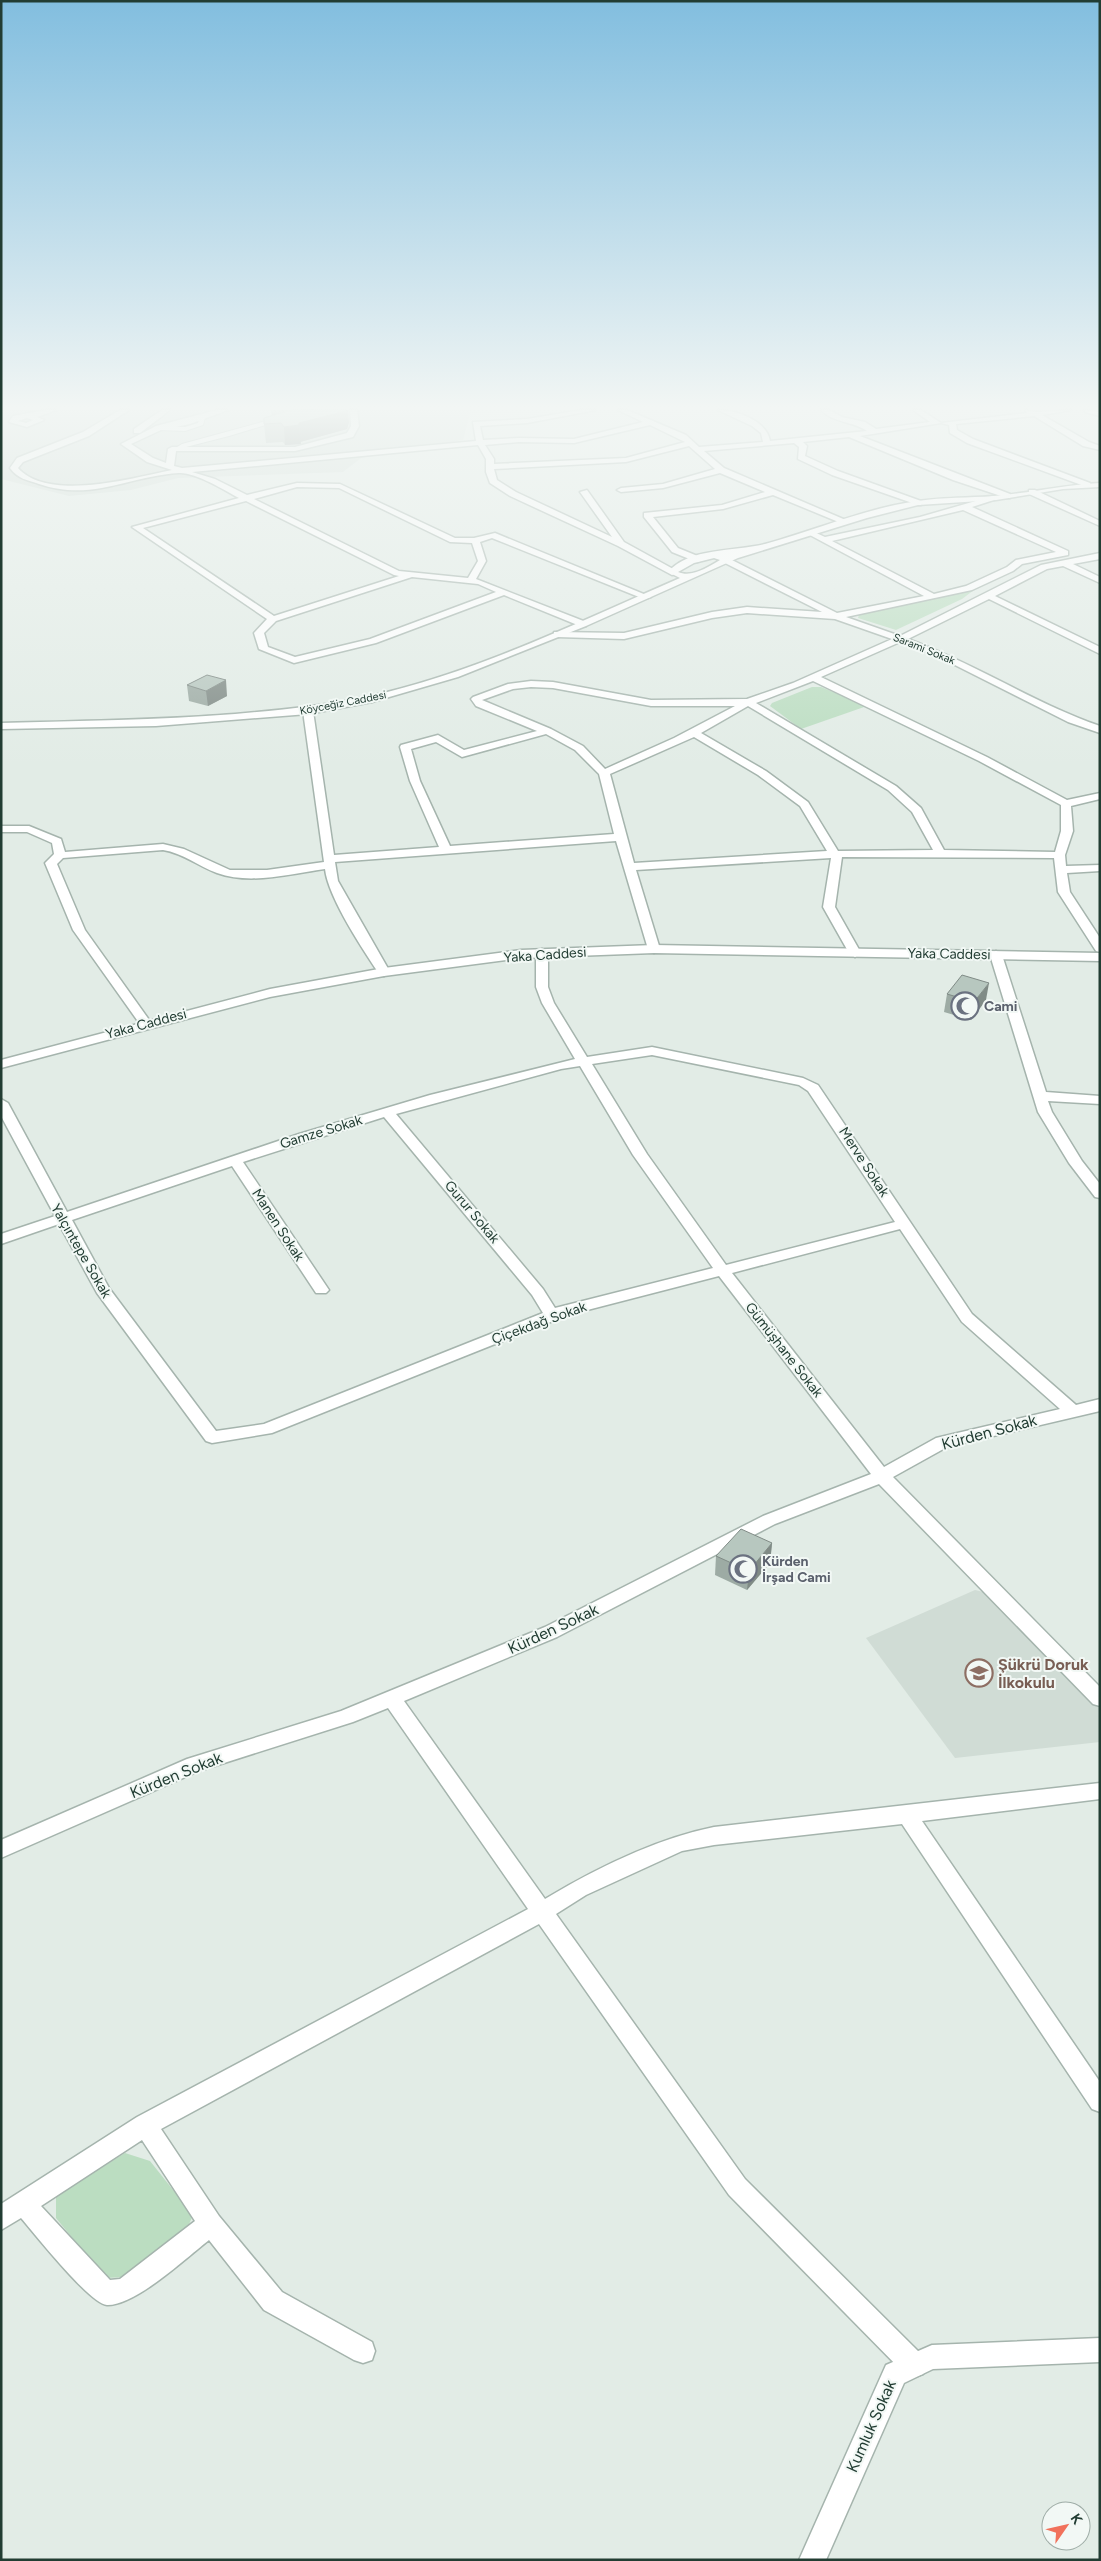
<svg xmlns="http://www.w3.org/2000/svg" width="1101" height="2561" font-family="Figtree,sans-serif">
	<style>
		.built { fill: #d0dcd5 }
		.green { fill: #bbddc1 }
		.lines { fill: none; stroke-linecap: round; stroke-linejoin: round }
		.pedestrian-casing { stroke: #a5b4ad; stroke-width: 2 }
		.minor-casing { stroke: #a5b4ad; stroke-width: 3 }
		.tertiary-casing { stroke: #a5b4ad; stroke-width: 3 }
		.pedestrian { fill: #fff; fill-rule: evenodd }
		.minor { fill: #fff; fill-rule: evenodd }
		.tertiary { fill: #fff; fill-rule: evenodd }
		.wall { fill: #9daba4 }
		.shaded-wall { fill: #808b86 }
		.building { fill: #b7c7bf; stroke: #808b86 }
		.labels { text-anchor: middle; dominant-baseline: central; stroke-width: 4; stroke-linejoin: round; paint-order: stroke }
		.far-street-label { font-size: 11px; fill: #223d33; stroke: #f2f8f5 }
		.street-label { font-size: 14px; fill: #223d33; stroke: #f2f8f5 }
		.worship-label { font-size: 14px; font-weight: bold; fill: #5b616d; stroke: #f2f8f5; text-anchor: start }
		.near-street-label { font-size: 16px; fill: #223d33; stroke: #f2f8f5 }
		.near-education-label { font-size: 16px; font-weight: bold; fill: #785e54; stroke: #f2f8f5; text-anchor: start }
	</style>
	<rect width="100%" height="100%" fill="#e2ece6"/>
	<g class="built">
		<polygon points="1,410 471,410 463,440 361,458 343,472 178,478 131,490 69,496 1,479"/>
		<polygon points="975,1590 992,1594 1100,1709 1100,1742 955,1758 866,1638"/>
	</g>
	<g class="green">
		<polygon points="978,587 962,599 896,630 858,618 859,615"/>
		<polygon points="812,687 821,687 867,706 801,729 770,706 772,703"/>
		<polygon points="125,2153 150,2161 193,2215 184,2236 125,2277 105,2278 56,2218 56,2196"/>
	</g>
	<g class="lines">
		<g class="pedestrian-casing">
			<g id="pedestrian">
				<polygon points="306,410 315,410 229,436 186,447 179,450 174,449 182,444"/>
				<polygon points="200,416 205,417 203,425 185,431 159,430 156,428 159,426 185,427 198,423"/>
			</g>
		</g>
		<g class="minor-casing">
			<g id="minor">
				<path d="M45,410H56L37,417L44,420L27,427L9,422L13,416ZM27,418L33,420L26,423L18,421Z"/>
				<path d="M120,410H129L89,436L23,462L18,468C48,502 133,478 172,470L147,462L121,444L156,426L217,410H228L190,424L161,430L131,444L153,458L166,463L168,449L172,447H295L347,433L351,426L350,410H357L359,426L353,437L295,451H176L174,466L182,468L476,441L473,422L527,419L581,410H596L527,423L480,426L483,440L519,438L574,439L643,422L618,410H627L686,435L699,447L763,442L761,433L752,426L718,410C737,410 767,421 770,441L867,431C853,421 833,423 821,410H829L842,417L865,422L876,429L930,422L913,410H921L941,423L1027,413L1025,410L1036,412L1071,410L1042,415L1089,442L1100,446V450L1083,446L1034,416L956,424L957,430L973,439L1090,483L1091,485L1087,487L967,443L950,433L949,425L941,423L860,436L1010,494V498H1007L953,480L849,437L803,442L807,446L805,456L838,471L921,501V505H918L832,475L798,459L799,447L794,443L704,451L724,468L848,521L841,523L773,495L723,509L653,517L678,548L700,557V561L697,562L672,552L644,517V513L722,505L765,492L720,473L663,488L621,492L617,490L621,488L663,484L715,469L689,446L626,462L494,469L497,480L516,492L612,537L580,492L587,490L624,542L675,570V574L672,575L618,546L510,496L490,483L486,472V459L478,445L192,472L215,479L247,495L297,483L340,484L455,538H474L495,533L651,597L644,599L492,538L480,542L486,561L476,579L586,622V626H580L504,595L376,643L294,663L259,649L254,633L267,619L132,527L239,498C224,490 195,472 179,473C128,476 92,502 39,484C27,480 18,479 10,468L17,458L83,432ZM650,425L685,442L626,458L494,464V459L485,445L519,442L574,443ZM297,487L339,488L450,542L472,543L478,561L468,578L399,571L254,499ZM246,501L394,575L399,576L274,616L143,528ZM412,577L478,584L496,592L370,639L295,657L268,647L264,633L276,621Z"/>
				<polygon points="162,410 170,410 140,433 134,433 134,429"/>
				<polygon points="1084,410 1100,412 1100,416 1085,412"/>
				<polygon points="1029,490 1035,490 1100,521 1100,526 1029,494"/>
				<path d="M993,496L1000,498L972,507L1068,551V555L1022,564L1013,571L972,590L846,617L900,636L1041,565L1100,553V559L1073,564L1100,577V583L1063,566L1047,569L995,596L1100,647V654L989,599L908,639C974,663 1034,703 1100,726V733L1068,722L935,655L900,642L821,677L987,757L1067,800L1100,793V799L1071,806L1073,831L1065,855L1066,866L1100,865V871L1067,873L1070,892L1100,938V952L1096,951L1058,892L1054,858L842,857L835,907L861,953L855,957L849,953L823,907L831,858L636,870L660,949L654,953L648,949L616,841L335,862L338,881L390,972L384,976L380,975C363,950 328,897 325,869C290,874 250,885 217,873C198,866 183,853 163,850L63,858L57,864L85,930L152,1024L146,1028L142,1027L73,930L45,863L54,854L52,843L27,832H1V826H29L61,839L65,852L163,844L184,849L230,870H267L324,862L303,711L308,708L313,711L334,855L439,847L410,781L400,747L401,745L438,735L464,750L537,731L476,706L471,699L473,697L508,684L531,681L553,682L651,700L747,699L793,683L892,639L835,619L747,613L712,618L624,639L557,637L554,636V632L624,633L712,612L747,607L822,612L723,562V558L726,557L837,613L924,596L808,534L812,531L825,537L920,517ZM963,510L1056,552L1016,560L1007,567L966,586L934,594L832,541ZM813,681L979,761L1061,805V831L1055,852L944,850L921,808L896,786L756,703ZM531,687L553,688L651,706H735L674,738L605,769L583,746L551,729L482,700L513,689ZM748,706L888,790L912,812L933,850L838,851L808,802L766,771L701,733ZM546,734L575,750L599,774L614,834L450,846L420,781L411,749L436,742L462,757ZM694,737L758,775L800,806L827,851L634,863L610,774Z"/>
				<path d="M542,949L548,953V987L554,1003L587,1057L652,1047L803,1078L818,1085L972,1314L1076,1405L1100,1399V1411L947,1447L893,1477L1100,1687V1706L1093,1704L879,1484L775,1524L557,1637L404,1701L545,1899C597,1868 655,1839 714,1827L1100,1783V1799L922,1821L1100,2082V2112L1092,2109L902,1824L714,1845L682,1851L586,1895L556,1914L745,2179L923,2356L926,2365L923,2374L914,2377L905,2374L729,2195L539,1924L161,2129L219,2216L282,2292L372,2342L375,2351L372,2360L363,2363L354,2360L264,2310L209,2240C186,2258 135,2306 107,2305C90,2304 35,2234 21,2218L1,2230V2204L137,2117L528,1909L388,1708L353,1722L199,1771L1,1858V1840L187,1759L341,1711L545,1627L763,1516L871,1474L719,1276L568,1315L272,1433L212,1443L206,1441L97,1293L59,1224L1,1244V1234L55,1216L1,1116V1099L8,1103L67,1212L299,1134L430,1095L575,1059L542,1003L536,987V953ZM652,1055L799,1085L808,1091L895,1222L726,1265L647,1154L592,1064ZM580,1066L633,1155L713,1268L555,1308L543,1289L396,1114L561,1069ZM384,1117L532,1295L543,1313L264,1424L216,1431L109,1288L72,1220L232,1166L316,1293H326L329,1290L243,1162ZM900,1229L962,1322L1060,1409L936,1438L884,1467L732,1273ZM142,2140L195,2221L120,2279L110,2280L41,2206Z"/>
				<polygon points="996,951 1002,955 1046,1092 1100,1096 1100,1104 1048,1101 1052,1112 1082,1161 1100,1184 1100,1198 1095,1197 1069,1163 1038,1112 990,955"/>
			</g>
		</g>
		<g class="tertiary-casing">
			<g id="tertiary">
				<path d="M1100,483V487L1063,489L996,500L918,505L867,518L738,558L586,626L458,677L372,702L308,714L156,726L1,729V723C79,721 157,720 235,714C280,710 325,706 370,696C475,673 581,621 680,578L668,572C690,547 734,552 765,544C816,530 866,508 918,501C943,497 969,498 994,496C1030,493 1064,485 1100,483ZM714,558L720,560C708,567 692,578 678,572L694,563Z"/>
				<polygon points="654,945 1100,953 1100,961 654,953 521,958 384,976 270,997 1,1068 1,1060 270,989 384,968 521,950"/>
				<polygon points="1100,2338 1100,2362 933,2369 904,2383 826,2560 799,2560 886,2365 932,2345"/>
			</g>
		</g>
		<use href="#pedestrian" class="pedestrian"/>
		<use href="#minor" class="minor"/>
		<use href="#tertiary" class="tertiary"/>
	</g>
	<g class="wall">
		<polygon points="271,410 349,422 347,429 300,442 301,444 285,445 283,442 266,443 264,424 272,415"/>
		<polygon points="187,685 227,696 208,706 189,701"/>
		<polygon points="947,994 986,1000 971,1020 944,1012"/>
		<polygon points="772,1543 770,1563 747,1590 715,1575 716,1556"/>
	</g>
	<g class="shaded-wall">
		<polygon points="271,410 297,410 272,417"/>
		<polygon points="346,410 348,410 349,422 347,429 300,442 299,423"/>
		<polygon points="299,425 301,444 285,445 284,427"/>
		<polygon points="226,680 227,696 208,706 206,691"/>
		<polygon points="989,983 986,1000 971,1020 974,1002"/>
		<polygon points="772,1543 770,1563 747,1590 749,1571"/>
	</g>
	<g class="building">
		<polygon points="291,410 346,410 346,411 299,423 299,425 284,427 281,423 264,424 264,418"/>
		<polygon points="207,675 226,680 206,691 187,685"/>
		<polygon points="962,975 989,983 974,1002 947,994"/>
		<polygon points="741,1529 772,1543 749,1571 716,1556"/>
	</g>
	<linearGradient id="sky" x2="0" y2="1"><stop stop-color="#82bedf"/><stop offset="0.53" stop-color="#f2f6f4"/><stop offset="1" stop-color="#f2f6f4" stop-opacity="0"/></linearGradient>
	<rect width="1101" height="768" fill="url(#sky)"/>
	<defs>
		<g id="mosque-ring" transform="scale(1.4375)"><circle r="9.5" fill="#f2f8f5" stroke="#6b7280" stroke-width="1.5"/><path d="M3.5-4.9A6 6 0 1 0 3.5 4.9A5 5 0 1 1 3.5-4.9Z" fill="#6b7280"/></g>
		<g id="school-ring" transform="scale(1.4375)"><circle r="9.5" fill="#f2f8f5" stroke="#8d6e63" stroke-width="1.5"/><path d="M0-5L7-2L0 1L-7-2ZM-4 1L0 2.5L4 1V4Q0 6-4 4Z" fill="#8d6e63"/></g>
	</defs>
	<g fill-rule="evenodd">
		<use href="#mosque-ring" x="965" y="1006"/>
		<use href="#mosque-ring" x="743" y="1569"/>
		<use href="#school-ring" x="979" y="1673"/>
	</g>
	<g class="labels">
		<g class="far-street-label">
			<text transform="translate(924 649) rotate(22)">Sarami Sokak</text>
			<text transform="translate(343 703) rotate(-11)">Köyceğiz Caddesi</text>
		</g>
		<g class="street-label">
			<text transform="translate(949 954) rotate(1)">Yaka Caddesi</text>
			<text transform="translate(545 955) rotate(-4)">Yaka Caddesi</text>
			<text transform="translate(146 1024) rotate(-15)">Yaka Caddesi</text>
			<text transform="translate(321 1132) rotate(-17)">Gamze Sokak</text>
			<text transform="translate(864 1162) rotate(57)">Merve Sokak</text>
			<text transform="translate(472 1212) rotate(50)">Gurur Sokak</text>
			<text transform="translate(278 1225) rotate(57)">Manen Sokak</text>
			<text transform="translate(81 1251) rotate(60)">Yalçıntepe Sokak</text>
			<text transform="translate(539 1323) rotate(-20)">Çiçekdağ Sokak</text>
			<text transform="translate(784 1350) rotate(52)">Gümüşhane Sokak</text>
		</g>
		<g class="worship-label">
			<text x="984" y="1006">Cami</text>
			<text x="762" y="1561">Kürden<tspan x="762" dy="16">İrşad Cami</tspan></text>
		</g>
		<g class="near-street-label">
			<text transform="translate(989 1432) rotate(-15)">Kürden Sokak</text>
			<text transform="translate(553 1629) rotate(-25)">Kürden Sokak</text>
			<text transform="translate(176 1775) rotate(-22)">Kürden Sokak</text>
			<text transform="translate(871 2426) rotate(-66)">Kumluk Sokak</text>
		</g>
		<g class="near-education-label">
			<text x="998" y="1664">Şükrü Doruk<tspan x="998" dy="18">İlkokulu</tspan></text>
		</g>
	</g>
	<rect width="1101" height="2561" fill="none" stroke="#223d33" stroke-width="5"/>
	<g transform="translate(1066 2526) rotate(56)"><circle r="24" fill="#f2f8f5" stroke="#9fada7"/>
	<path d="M0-4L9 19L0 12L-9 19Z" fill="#f1715b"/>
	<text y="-8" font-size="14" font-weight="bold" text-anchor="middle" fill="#223d33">K</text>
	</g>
</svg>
